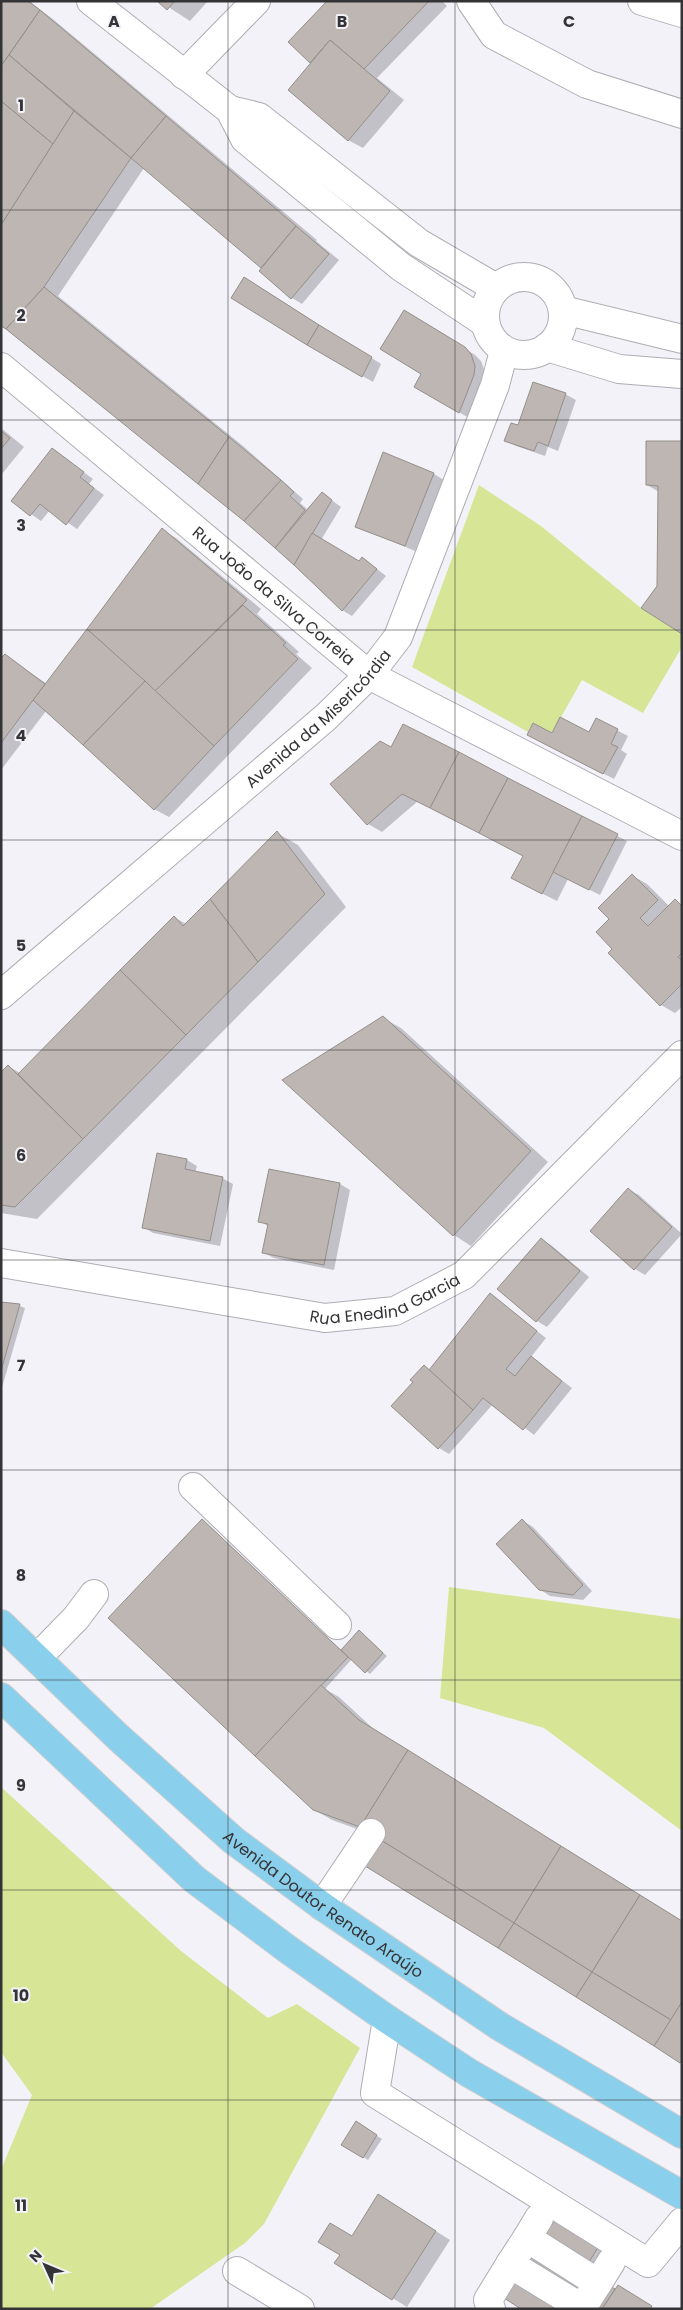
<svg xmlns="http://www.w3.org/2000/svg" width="683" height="2310" font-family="Poppins,sans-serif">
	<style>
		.green { fill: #d6e696 }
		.shadow { fill: #0003 }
		.building { fill: #bdb6b2; stroke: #958f8a }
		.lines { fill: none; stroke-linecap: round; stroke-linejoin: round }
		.minor-casing { stroke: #afadb4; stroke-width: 30 }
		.major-casing { stroke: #cececf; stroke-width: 30 }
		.minor { stroke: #fff; stroke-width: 28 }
		.major { stroke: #8ad0ec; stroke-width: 28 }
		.grid { fill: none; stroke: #343336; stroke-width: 1; stroke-opacity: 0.55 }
		.labels { text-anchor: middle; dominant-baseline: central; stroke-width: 4; stroke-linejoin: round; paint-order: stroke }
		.street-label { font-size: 16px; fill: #343336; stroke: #f3f2f9 }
		.grid-label { font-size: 16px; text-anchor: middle; font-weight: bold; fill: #343336; stroke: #f3f2f9; stroke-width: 4; stroke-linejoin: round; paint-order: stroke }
	</style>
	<rect width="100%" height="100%" fill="#f3f2f9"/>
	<g class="green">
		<polygon points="479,485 541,526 641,608 682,634 682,647 643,713 582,680 552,733 533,723 528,732 412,667"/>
		<polygon points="449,1587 682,1619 682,1831 544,1728 440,1698"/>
		<polygon points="1,1787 181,1951 268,2018 297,2004 360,2048 264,2224 245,2243 150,2309 1,2309 1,2170 32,2095 1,2052"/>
	</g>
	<g class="shadow">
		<polygon points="1,1 29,1 54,20 317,240 316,241 339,260 302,304 292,298 263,268 144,168 58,296 243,446 303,499 300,503 307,509 323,494 341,507 321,540 360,563 363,558 386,576 352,616 342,610 245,520 1,325"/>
		<polygon points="159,1 208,1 190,21"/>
		<polygon points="329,1 442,1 447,6 377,78 404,100 363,148 348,140 312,63 290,42"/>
		<polygon points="255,284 381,364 373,382 292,336"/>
		<polygon points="415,317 475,355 481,361 485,372 484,381 469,418 415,387 422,374"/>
		<polygon points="565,394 576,400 558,451 548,447 545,456 516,446 506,440 519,427"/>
		<polygon points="1,428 24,447 1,475"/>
		<polygon points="682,442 658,586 659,492 647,485"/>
		<polygon points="52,449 93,479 89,484 104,495 77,529 50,510 41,521 12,501"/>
		<polygon points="434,474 444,480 415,551 356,526"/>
		<polygon points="162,530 176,538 261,609 257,614 299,652 296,654 312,668 169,817 154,809 46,711 1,770 1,660 5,655 47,684"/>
		<polygon points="597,720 628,736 621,750 627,754 614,779 539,740 553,734 590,734"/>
		<polygon points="404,726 627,841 600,895 568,879 557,901 527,886 524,856 418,801 382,832 368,824 392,749"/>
		<polygon points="277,833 298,845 346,907 37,1219 1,1213 1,1074 8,1066 20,1073 174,917 186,924"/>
		<polygon points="633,876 647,884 669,906 675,901 682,905 682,1007 675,1013 661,1005 614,949"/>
		<polygon points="383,1018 401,1028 548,1162 471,1246 454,1235"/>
		<polygon points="158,1154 187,1160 197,1166 195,1173 222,1178 233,1184 220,1246 153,1233 143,1227"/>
		<polygon points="270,1171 340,1184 350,1190 334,1270 274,1258 264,1253 269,1227 260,1221"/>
		<polygon points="629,1190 639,1195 682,1234 645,1275 635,1269 592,1231"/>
		<polygon points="541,1239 551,1245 589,1277 547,1327 537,1321 499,1289"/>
		<polygon points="490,1295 546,1338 531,1357 572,1388 534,1435 493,1404 449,1454 439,1448 415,1382 424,1366 430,1370"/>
		<polygon points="1,1303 20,1306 25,1308 1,1391"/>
		<polygon points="523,1521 533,1527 592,1591 583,1600 550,1596 539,1589"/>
		<polygon points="207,1524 342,1651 364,1635 387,1656 370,1674 352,1659 325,1689 339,1697 377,1732 682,1922 682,2062 346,1852 360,1830 332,1820 313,1809"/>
		<polygon points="356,2123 382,2139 368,2160 343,2144"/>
		<polygon points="393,2204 450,2240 407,2307 336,2263 353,2237"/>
		<polygon points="614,2232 588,2273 615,2291 632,2295 655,2309 523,2309"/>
	</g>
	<g class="building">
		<polygon points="1,1 28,1 40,10 1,66"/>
		<polygon points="157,1 175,1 167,10"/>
		<polygon points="327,1 429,1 364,69 330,40 310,63 288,42"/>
		<polygon points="40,10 166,116 131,158 9,55"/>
		<polygon points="330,40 390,91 348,141 288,90"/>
		<polygon points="9,55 74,111 53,144 1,101 1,66"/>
		<polygon points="1,101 53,144 1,225"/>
		<polygon points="74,111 131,158 44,287 6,329 1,326 1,225"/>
		<polygon points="166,116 296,226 261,268 131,158"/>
		<polygon points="296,226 329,254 291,299 259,271"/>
		<polygon points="244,277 319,325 307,345 231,298"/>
		<polygon points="44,287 229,437 198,484 6,329"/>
		<polygon points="404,310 465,347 471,354 475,366 474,375 459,413 414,387 421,374 380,349"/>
		<polygon points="319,325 372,357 362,377 307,345"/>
		<polygon points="533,382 566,393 548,446 538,442 534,451 504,441 511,423 518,425"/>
		<polygon points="1,431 10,438 1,449"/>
		<polygon points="229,437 281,480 244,521 198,484"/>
		<polygon points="646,441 682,441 682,634 641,608 657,586 658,486 646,485"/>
		<polygon points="52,448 84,472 80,477 94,488 66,525 40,504 30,516 11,501"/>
		<polygon points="383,452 434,473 405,546 355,527"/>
		<polygon points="281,480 294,492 290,496 305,510 275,548 244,521"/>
		<polygon points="322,492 332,500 294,565 275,548"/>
		<polygon points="162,528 247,600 155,691 87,629"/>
		<polygon points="312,533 359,561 362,557 377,569 342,611 294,565"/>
		<polygon points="243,605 286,643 283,645 298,659 214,746 155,691"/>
		<polygon points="87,629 145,681 83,745 33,700"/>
		<polygon points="5,654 45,684 1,743 1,658"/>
		<polygon points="145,681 214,746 154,810 83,745"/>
		<polygon points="560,717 589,732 596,718 618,729 611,744 618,747 603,774 527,735 533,723 552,733"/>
		<polygon points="403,724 459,752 430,808 402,794 367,825 330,784 380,741 391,747"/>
		<polygon points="459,752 508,778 479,833 430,808"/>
		<polygon points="508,778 582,816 542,894 511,878 523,856 479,833"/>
		<polygon points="582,816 618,834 589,890 553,872"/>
		<polygon points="277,831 325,894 258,962 210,899"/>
		<polygon points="632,874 658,900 640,918 648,926 675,899 682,906 682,953 678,957 682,960 682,984 660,1006 608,953 612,949 596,932 609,919 598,908"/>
		<polygon points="210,899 258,962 186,1035 120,970 174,916 183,926"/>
		<polygon points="120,970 186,1035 83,1139 18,1074"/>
		<polygon points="383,1016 531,1151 453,1236 282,1080"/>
		<polygon points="8,1065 83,1139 15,1207 1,1205 1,1072"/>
		<polygon points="157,1153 187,1159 185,1169 223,1177 210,1241 142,1228"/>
		<polygon points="269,1169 340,1183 324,1265 262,1253 268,1224 258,1222"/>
		<polygon points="628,1188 672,1227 634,1270 590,1231"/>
		<polygon points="541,1238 580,1271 536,1322 497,1289"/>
		<polygon points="490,1293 537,1331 506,1369 515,1376 531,1356 562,1381 523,1430 483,1398 473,1410 429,1370"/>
		<polygon points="1,1302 20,1304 1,1371"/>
		<polygon points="424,1365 473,1410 438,1449 391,1406 413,1382 410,1380"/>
		<polygon points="202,1519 348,1657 255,1756 108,1618"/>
		<polygon points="522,1519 583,1585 573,1595 539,1590 496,1544"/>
		<polygon points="359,1630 383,1653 365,1673 341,1650"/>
		<polygon points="321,1685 359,1720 408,1750 360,1827 313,1810 255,1756"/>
		<polygon points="408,1750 561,1846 514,1923 360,1827"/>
		<polygon points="360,1827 514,1923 498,1948 344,1853"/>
		<polygon points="561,1846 640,1895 592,1972 514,1923"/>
		<polygon points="640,1895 682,1921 682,2002 671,2020 592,1972"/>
		<polygon points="514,1923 592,1972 576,1997 498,1948"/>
		<polygon points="592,1972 671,2020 654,2046 576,1997"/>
		<polygon points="682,2002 682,2061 680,2063 654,2046"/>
		<polygon points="356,2121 377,2135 363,2158 341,2145"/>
		<polygon points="378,2194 436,2231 392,2300 334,2263 340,2255 318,2242 330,2223 352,2236"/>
		<polygon points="567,2201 610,2228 584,2270 615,2289 602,2309 521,2309 504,2298"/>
		<polygon points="618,2285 652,2306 650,2309 602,2309"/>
	</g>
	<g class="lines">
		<g class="minor-casing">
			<g id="minor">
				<polyline points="91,1 230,110 245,139 401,267 484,322"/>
				<polyline points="471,1 494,35 587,84 682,114"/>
				<polyline points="642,1 682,13"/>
				<polyline points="184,75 256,1"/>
				<polyline points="230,110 259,117 419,243 496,288"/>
				<circle cx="524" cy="316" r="39"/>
				<polyline points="563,310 682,339"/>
				<polyline points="547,347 619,369 682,374"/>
				<path id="s1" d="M1,367L369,675L682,836"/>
				<path id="s2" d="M1,995L326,717L369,675L398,637L495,385L504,351"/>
				<path id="s3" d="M1,1263L325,1318L395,1311L464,1275L682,1055"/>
				<polyline points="193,1487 337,1625"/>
				<polyline points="37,1658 76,1618 94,1594"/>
				<polyline points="322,1906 371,1833"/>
				<polyline points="387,2019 375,2093 648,2263 682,2222"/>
				<polyline points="539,2218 527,2238 598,2283 611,2262"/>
				<polyline points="527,2238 510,2264 582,2308 598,2283"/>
				<polyline points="237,2271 300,2309"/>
				<polyline points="491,2309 488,2300 510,2264"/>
			</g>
		</g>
		<g class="major-casing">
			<g id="major">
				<path id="s4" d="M1,1624L118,1737L233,1840L322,1906L499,2026L682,2134"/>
				<polyline points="1,1697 194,1879 290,1951 387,2019 469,2073 682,2195"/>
			</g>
		</g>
		<use href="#minor" class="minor"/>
		<use href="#major" class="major"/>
	</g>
	<path class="grid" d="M228,1V2309M455,1V2309M1,210H682M1,420H682M1,630H682M1,840H682M1,1050H682M1,1260H682M1,1470H682M1,1680H682M1,1890H682M1,2100H682"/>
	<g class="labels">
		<g class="street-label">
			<text stroke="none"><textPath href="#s1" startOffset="356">Rua João da Silva Correia</textPath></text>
			<text stroke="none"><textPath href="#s2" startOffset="421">Avenida da Misericórdia</textPath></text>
			<text stroke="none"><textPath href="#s3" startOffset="392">Rua Enedina Garcia</textPath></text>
			<text stroke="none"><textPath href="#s4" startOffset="428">Avenida Doutor Renato Araújo</textPath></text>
		</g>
	</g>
	<g class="grid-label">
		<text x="114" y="27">A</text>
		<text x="342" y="27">B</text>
		<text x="569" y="27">C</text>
		<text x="21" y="111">1</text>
		<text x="21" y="321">2</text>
		<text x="21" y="531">3</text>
		<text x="21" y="741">4</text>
		<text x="21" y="951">5</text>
		<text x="21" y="1161">6</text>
		<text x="21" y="1371">7</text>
		<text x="21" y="1581">8</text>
		<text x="21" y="1791">9</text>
		<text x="21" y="2001">10</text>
		<text x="21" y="2211">11</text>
	</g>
	<rect width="683" height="2310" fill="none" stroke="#343336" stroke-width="5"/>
	<g transform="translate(45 2265) rotate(314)" stroke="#f3f2f9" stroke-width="4" paint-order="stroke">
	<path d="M0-4L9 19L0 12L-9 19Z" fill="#343336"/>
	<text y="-8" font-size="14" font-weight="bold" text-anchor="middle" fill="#343336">N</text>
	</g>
</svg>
